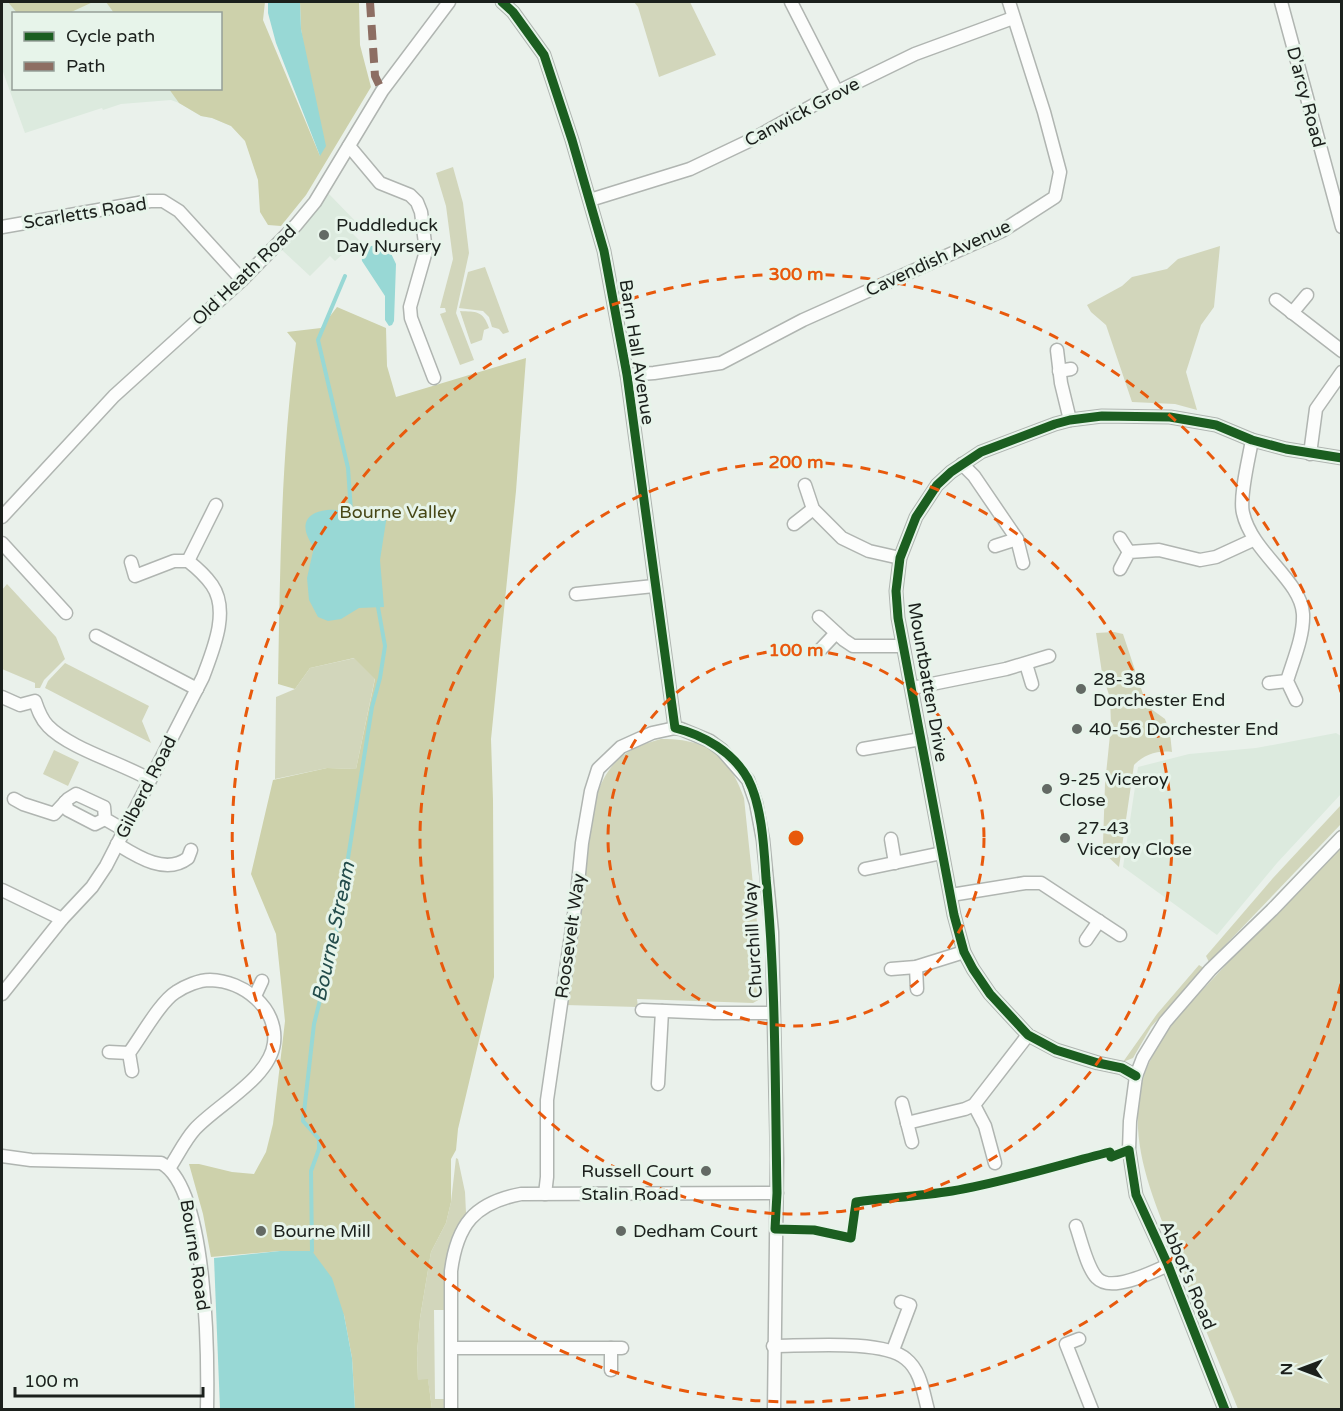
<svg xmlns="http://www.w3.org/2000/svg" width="1343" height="1411" font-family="'Varela Round',sans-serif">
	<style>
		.built { fill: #dceade }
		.green { fill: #d2d6bb }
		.forest { fill: #cdd1ab }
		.water { fill: #98d8d5 }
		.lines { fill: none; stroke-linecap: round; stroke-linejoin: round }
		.stream { stroke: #98d8d5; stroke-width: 4 }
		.minor-casing { stroke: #b0b5b1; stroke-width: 15 }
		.minor { stroke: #fcfdfc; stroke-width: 12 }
		.quiet { stroke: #8d6e63; stroke-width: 8; stroke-dasharray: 15 8; stroke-linecap: butt }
		.cycleway-casing { stroke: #e7f4ea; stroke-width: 13 }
		.cycleway { stroke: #1b5e20; stroke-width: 9 }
		.ring { fill: none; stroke: #e8590c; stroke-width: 3; stroke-dasharray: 10 8 }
		.poi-dot { fill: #636964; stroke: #e7f4ea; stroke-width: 2 }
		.labels { text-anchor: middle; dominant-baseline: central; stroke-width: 6; stroke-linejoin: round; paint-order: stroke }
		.street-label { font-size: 18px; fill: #1b201c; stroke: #e7f4ea }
		.poi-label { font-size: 18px; fill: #1b201c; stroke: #e7f4ea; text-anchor: start }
		.park-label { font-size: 18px; fill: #474716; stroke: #e7f4ea }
		.water-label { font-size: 20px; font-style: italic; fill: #224b4a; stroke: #e7f4ea }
		.centre { fill: #e8590c; stroke: #e7f4ea; stroke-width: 3 }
		.ring-label { font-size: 18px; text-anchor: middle; font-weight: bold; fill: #e8590c; stroke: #e7f4ea; stroke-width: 6; stroke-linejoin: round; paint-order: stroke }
	</style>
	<rect width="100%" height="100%" fill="#eaf1eb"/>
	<g class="built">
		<polygon points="2,2 122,2 141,13 14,14 14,88 216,89 231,126 212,118 201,116 179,103 171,100 121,104 103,110 102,108 25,133 2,69"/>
		<polygon points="328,193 358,224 350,231 359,240 335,261 330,256 310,276 282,250 282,248 310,219"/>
		<polygon points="1336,733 1341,736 1341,794 1277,863 1217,935 1123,867 1138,767 1189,754 1256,748"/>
	</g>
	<g class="green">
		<polygon points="634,2 690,2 716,55 659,77 638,7"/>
		<polygon points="453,167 463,203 469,253 456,313 474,360 460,365 440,314 446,312 445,308 440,308 453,259 446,206 436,173"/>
		<polygon points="1220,246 1214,307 1201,325 1186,372 1197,410 1175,404 1132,402 1106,325 1091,312 1087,305 1122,286 1132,277 1167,269 1178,259"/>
		<polygon points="485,267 509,332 503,334 499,329 492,327 489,317 483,311 459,308 468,272"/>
		<path d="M460,311C476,312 483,310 489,328L484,330L482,340L471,344Z"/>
		<polygon points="7,584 56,637 65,659 44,680 40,688 35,688 35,683 2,669 2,590"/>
		<path d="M1114,632L1123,634L1147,706L1165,719L1170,733L1172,752C1158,750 1143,755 1134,765L1119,867L1104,853L1103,843L1105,784L1111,725L1110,698L1102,673L1096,633Z"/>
		<polygon points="355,658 375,678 356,769 327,768 275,779 276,697 295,689 310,668"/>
		<polygon points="65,663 149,706 142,721 151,743 45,688 48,681"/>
		<path d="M661,739C708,739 728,754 744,798L764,990L760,999L753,1003L637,999L638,1007L565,1005L595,801C606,764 623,749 661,739Z"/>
		<polygon points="54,750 79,762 68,786 43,774"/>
		<polygon points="1341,805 1341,824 1209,962 1206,956 1273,878"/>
		<path d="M1341,842V1409H1238C1217,1357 1195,1305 1174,1252C1155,1202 1132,1153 1139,1098C1142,1068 1161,1040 1178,1016Z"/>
		<polygon points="1199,965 1204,968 1151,1027 1133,1058 1123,1062 1157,1014"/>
		<polygon points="456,1158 458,1159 465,1192 466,1213 452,1239 445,1272 446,1310 434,1310 435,1399 444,1399 444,1409 432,1409 428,1380 418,1381 417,1353 420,1318 431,1252 446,1223 451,1202"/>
	</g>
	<g class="forest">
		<polygon points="8,2 93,2 69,13 17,13"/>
		<polygon points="106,2 265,2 263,20 320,156 301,29 300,2 359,2 360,45 371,87 306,195 281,226 268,225 260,212 258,180 245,141 231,126 212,118 201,116 179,103 169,89 220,88 220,14 114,13"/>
		<path d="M337,307L386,328L387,366L396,397L526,358L516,491L491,739L493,800L494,977L458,1129L456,1150L451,1159V1202L446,1223L431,1252L420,1318L417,1353L418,1380L428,1379L432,1409H355L352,1358L344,1315L280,1251L211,1257L203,1214L189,1164H199L232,1172L254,1174L266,1152L273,1124L285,1021L276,934L251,874L273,780L327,768L356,769L375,679L354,658L310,668L295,689L278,684C280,570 281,456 296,343L287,332L321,328Z"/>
	</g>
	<g class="water">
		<polygon points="268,2 300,2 301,29 326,146 320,156 276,43 268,13"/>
		<polygon points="384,244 387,245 396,264 394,321 392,325 389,326 385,320 385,296 362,261 361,249 365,247"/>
		<path d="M365,508L387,515L380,560L384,607L359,608L341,619L328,621L318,617L309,600L307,578L314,547C301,530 301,513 327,510C335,509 343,511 351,511C356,511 361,509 365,508Z"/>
		<polygon points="280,1251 312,1251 332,1278 344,1315 352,1358 355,1409 220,1409 214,1258"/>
	</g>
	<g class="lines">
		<g class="stream">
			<polyline points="345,276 318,340 348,468 351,511"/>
			<polyline points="312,1251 311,1171 319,1149 319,1139 303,1121 314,1024 335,940 372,707 380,678 385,646 378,607"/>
		</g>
		<g class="minor-casing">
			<g id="minor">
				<polyline points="502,2 513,12 544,55 572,140 604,251 627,375 675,728"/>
				<polyline points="791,2 837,92"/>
				<polyline points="1281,2 1342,227"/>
				<polyline points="349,146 380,183 410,195 417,202 421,212 426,251 410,307 411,318 434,378"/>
				<polyline points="590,200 690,169 753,139 837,92 915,54 1013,18"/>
				<polyline points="2,227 150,201 163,201 179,211 242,280"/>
				<polyline points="1276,300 1342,351"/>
				<polyline points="1292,313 1307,295"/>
				<polyline points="1057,350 1061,383 1070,420"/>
				<polyline points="1059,371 1071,369"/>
				<polyline points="627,375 654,373 721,363 803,320 1002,231 1055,197 1060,172 1044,112 1009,2"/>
				<path d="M1252,440C1249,458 1239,497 1243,513C1252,553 1301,580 1303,614C1304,636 1293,661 1287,681L1296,700"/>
				<polyline points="1310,454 1316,409 1342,372"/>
				<polyline points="962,464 974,476 1017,539 1023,563"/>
				<polyline points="805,485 813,509 842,538 869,551 900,558"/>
				<polyline points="2,517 114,396 242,280 296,225 315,202 382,91 449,2"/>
				<polyline points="794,524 813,509"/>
				<polyline points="1120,538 1129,552"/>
				<polyline points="2,543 66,613"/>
				<polyline points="995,546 1017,539"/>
				<polyline points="188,561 216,505"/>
				<polyline points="1120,569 1129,552 1159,550 1200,560 1216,557 1253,540"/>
				<polyline points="576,594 654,586"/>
				<polyline points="819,617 844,640 853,646 903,646"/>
				<polyline points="96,636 197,689"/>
				<polyline points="821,649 836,633"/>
				<polyline points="1026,664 1032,684"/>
				<polyline points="1269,683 1287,681"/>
				<polyline points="912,688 1006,669 1049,656"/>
				<path d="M2,697L20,705L35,701C38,710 41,719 48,726C69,748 121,763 149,779"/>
				<polyline points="863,749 921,739"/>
				<polyline points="14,799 23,804 54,814 68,799 76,794 104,807 105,819 124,830"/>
				<polyline points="65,802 68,810 95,824 105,819"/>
				<polyline points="891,839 895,863"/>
				<path d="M117,844C138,857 166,875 188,858L191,850"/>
				<polyline points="865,869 942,853"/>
				<polyline points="2,890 62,919"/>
				<polyline points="951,895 1025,883 1041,883 1120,935"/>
				<polyline points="1086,940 1099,921"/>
				<polyline points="916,967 917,989"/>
				<polyline points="891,969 916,967 964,952"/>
				<path d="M2,994L62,919L92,887L106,866L203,677C213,650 230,611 212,585C205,575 197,568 188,561H174L135,576L131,562"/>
				<polyline points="255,996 262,981"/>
				<polyline points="642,1010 714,1013 773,1013"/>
				<polyline points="109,1052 129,1053"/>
				<path d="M132,1071L129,1053C141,1037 160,1002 176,992C185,986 199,980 210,980C244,981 278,1008 274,1043C270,1078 217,1105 195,1129C185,1140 178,1155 170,1167"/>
				<polyline points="1136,1076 1122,1068 1098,1063 1056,1050 1028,1035 990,994 973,969 964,952 954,915 898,618 896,591 900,558 916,517 937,485 951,472 981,452 1055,424 1070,420 1102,416 1170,417 1216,425 1252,440 1286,449 1342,458"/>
				<polyline points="658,1084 662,1011"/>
				<polyline points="902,1103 912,1142"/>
				<polyline points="974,1105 985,1126 995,1163"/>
				<polyline points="907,1123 965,1109 974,1105 1028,1035"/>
				<path d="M2,1156L31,1160L161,1163C208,1187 208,1360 207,1410"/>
				<polyline points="545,1194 547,1177 547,1100 577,894 582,843 591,791 598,769 621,747 652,733 675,728 681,729 710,741 722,750 748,780 756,803 763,840 772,932 777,1159 774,1410"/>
				<path d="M1076,1226C1081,1240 1087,1268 1097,1278C1111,1293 1153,1272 1168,1265"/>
				<polyline points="1079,1339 1066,1344 1092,1410"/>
				<path d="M773,1346C804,1346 884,1339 906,1359C921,1371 923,1392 928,1410"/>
				<polyline points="453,1348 622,1348"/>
				<polyline points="611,1348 611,1370"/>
				<polyline points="893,1350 910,1305 901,1302"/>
				<path d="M451,1410V1271C457,1225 474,1203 521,1194L777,1193"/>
				<polyline points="1225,1410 1168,1265 1136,1195 1129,1150 1130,1121 1136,1076 1143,1058 1165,1022 1210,970 1272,910 1342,837"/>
			</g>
		</g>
		<use href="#minor" class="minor"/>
		<polyline class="quiet" points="370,2 375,76 382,91"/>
		<g class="cycleway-casing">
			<g id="cycleway">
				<path d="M502,2L513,12L544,55L572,140L604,251L627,375L675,728C704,735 733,752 748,779C762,806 764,848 766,878C776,982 775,1088 777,1193L775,1229L814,1230L851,1238L856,1202C888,1198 920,1196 952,1191C1005,1182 1058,1165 1110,1152L1111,1157L1129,1150L1136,1195L1168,1265L1225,1410"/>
				<polyline points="1136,1076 1122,1068 1098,1063 1056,1050 1028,1035 990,994 973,969 964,952 954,915 898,618 896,591 900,558 916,517 937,485 951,472 981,452 1055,424 1070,420 1102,416 1170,417 1216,425 1252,440 1286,449 1342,458"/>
			</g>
		</g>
		<use href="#cycleway" class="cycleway"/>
	</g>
	<g class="ring">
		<circle cx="796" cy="838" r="188"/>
		<circle cx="796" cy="838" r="376"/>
		<path d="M1341 984A564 564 0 1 1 1341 692"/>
	</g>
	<g class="poi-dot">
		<circle cx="324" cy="235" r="6"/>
		<circle cx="1081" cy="689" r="6"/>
		<circle cx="1077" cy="729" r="6"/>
		<circle cx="1047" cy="789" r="6"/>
		<circle cx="1065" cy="838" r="6"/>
		<circle cx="706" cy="1171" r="6"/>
		<circle cx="261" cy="1231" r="6"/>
		<circle cx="621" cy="1231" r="6"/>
	</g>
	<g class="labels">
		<g class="street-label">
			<text transform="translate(1306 97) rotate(75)">D'arcy Road</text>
			<text transform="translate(802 112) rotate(-28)">Canwick Grove</text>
			<text transform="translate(85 213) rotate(-9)">Scarletts Road</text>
			<text transform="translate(938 258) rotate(-25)">Cavendish Avenue</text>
			<text transform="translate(244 275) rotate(-44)">Old Heath Road</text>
			<text transform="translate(637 352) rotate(81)">Barn Hall Avenue</text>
			<text transform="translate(928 682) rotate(80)">Mountbatten Drive</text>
			<text transform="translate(146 787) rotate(-63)">Gilberd Road</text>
			<text transform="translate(570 936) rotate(-82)">Roosevelt Way</text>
			<text transform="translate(753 940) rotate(-93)">Churchill Way</text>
			<text x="630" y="1194">Stalin Road</text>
			<text transform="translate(195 1255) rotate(81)">Bourne Road</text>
			<text transform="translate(1188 1275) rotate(67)">Abbot's Road</text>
		</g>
		<g class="poi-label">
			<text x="336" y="225">Puddleduck<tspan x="336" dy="21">Day Nursery</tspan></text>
			<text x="1093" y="679">28-38<tspan x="1093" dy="21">Dorchester End</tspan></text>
			<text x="1089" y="729">40-56 Dorchester End</text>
			<text x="1059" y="779">9-25 Viceroy<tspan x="1059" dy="21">Close</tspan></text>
			<text x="1077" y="828">27-43<tspan x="1077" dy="21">Viceroy Close</tspan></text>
			<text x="694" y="1171" text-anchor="end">Russell Court</text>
			<text x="273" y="1231">Bourne Mill</text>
			<text x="633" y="1231">Dedham Court</text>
		</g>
		<g class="park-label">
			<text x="398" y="512">Bourne Valley</text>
		</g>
		<g class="water-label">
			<text transform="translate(334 932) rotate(-78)">Bourne Stream</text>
		</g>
	</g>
	<circle cx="796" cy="838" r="9" class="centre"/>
	<g class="ring-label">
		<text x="796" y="280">300 m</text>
		<text x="796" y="468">200 m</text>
		<text x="796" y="656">100 m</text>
	</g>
	<rect width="1343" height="1411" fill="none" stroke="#1b201c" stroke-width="6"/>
	<rect x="12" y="12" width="210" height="78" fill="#e7f4ea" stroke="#959f98" stroke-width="1.5"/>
	<rect x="24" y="32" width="30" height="9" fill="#1b5e20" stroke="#959f98" stroke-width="1.5"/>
	<text x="66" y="42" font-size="18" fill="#1b201c">Cycle path</text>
	<rect x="24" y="62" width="30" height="9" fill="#8d6e63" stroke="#959f98" stroke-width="1.5"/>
	<text x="66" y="72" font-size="18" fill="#1b201c">Path</text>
	<g transform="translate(1301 1369) rotate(270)" stroke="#e7f4ea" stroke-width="4.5" paint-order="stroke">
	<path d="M0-4.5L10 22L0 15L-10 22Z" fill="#1b201c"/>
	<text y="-9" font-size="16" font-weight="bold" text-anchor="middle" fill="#1b201c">N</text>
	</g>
	<path d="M15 1387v9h188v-9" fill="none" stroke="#1b201c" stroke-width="3"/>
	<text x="24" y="1387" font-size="18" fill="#1b201c" stroke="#e7f4ea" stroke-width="4.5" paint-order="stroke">100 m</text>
</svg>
